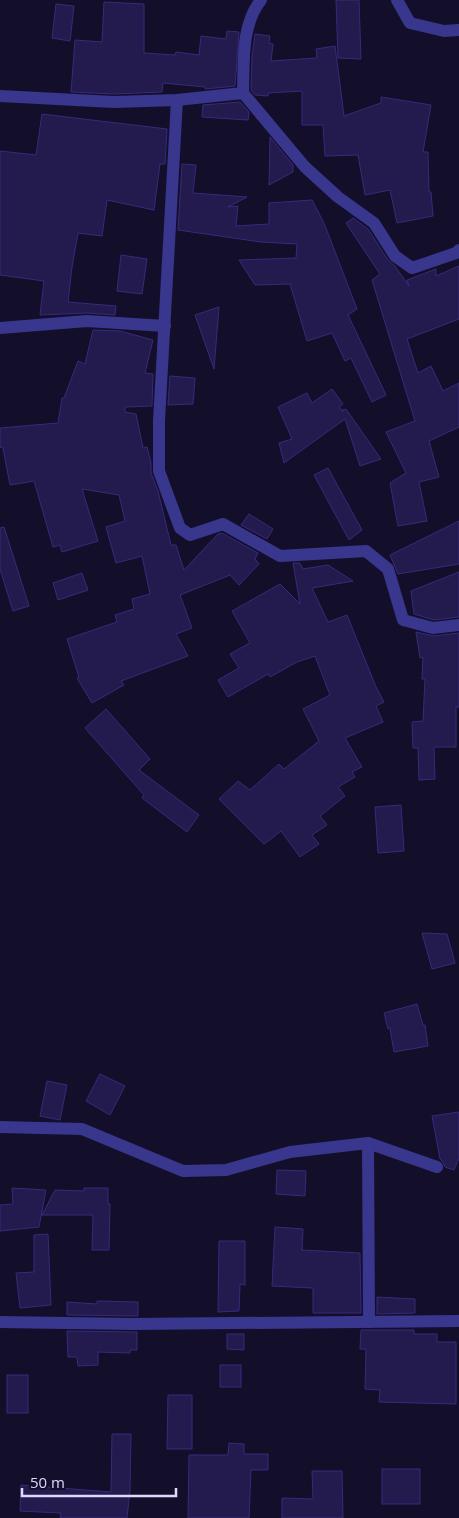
<svg xmlns="http://www.w3.org/2000/svg" width="459" height="1518" font-family="'Open Sans',sans-serif">
	<style>
		.building { fill: #231a4d; stroke: #382a7b }
		.lines { fill: none; stroke-linecap: round; stroke-linejoin: round }
		.minor { stroke: #38378d; stroke-width: 12 }
	</style>
	<rect width="100%" height="100%" fill="#130f2b"/>
	<g class="building">
		<polygon points="336,0 359,0 361,59 338,58"/>
		<polygon points="104,2 144,4 144,53 175,55 176,52 199,55 201,36 226,39 227,31 239,32 235,86 205,89 205,87 163,83 162,92 114,94 71,92 75,40 102,42"/>
		<polygon points="56,4 74,6 70,41 52,38"/>
		<polygon points="255,34 270,36 269,43 273,44 271,61 317,58 316,49 335,46 344,116 381,103 381,97 431,105 423,152 428,152 429,192 431,192 433,216 397,223 390,190 365,195 358,155 325,156 323,125 302,125 302,91 268,93 268,96 255,95 251,90 252,57"/>
		<polygon points="240,102 249,112 248,120 202,117 203,105"/>
		<polygon points="42,114 167,129 165,164 160,164 154,210 107,200 102,236 78,233 72,267 68,302 116,306 115,315 87,313 40,315 44,281 0,275 0,151 36,155"/>
		<polygon points="270,137 293,165 293,172 269,185"/>
		<polygon points="182,164 196,165 193,193 247,197 228,207 238,206 236,226 269,224 269,203 312,200 324,223 357,309 348,315 386,395 372,402 351,358 345,361 332,333 307,341 290,284 255,285 239,260 296,258 297,244 261,242 178,230"/>
		<polygon points="353,218 368,229 388,260 395,266 409,286 407,280 436,269 436,276 459,266 459,319 407,339 418,373 431,366 443,391 459,383 459,427 429,441 439,477 419,482 427,521 398,526 390,483 406,473 386,432 415,421 372,280 380,274 346,223"/>
		<polygon points="121,255 147,259 142,294 117,291"/>
		<polygon points="219,307 214,369 195,315"/>
		<polygon points="93,330 120,331 153,340 145,373 153,374 152,406 125,407 125,412 136,414 143,448 147,447 151,463 151,473 158,491 171,545 176,545 184,570 218,534 222,533 258,553 255,559 259,564 239,585 230,575 180,595 192,628 176,634 188,656 121,681 124,685 92,703 77,678 79,677 67,639 117,622 115,615 134,609 132,599 150,594 142,556 116,563 106,527 125,521 119,495 82,489 98,541 62,552 60,545 53,547 34,481 10,485 3,448 0,447 0,428 58,423 62,398 64,398 78,361 85,364"/>
		<polygon points="170,376 195,378 193,404 168,405"/>
		<polygon points="332,389 343,404 339,407 343,412 342,410 346,409 381,459 360,466 345,419 284,463 279,443 292,439 278,407 307,393 312,403"/>
		<polygon points="328,468 362,530 349,540 314,475"/>
		<polygon points="249,514 273,529 267,539 241,525"/>
		<polygon points="459,521 459,564 398,574 390,555"/>
		<polygon points="4,527 29,606 13,611 0,569 0,528"/>
		<polygon points="293,563 300,563 303,569 328,565 353,581 312,588 328,622 347,615 376,687 384,702 376,706 383,722 345,738 362,767 352,772 355,777 338,787 345,796 320,816 327,825 312,835 319,844 300,857 281,831 264,844 219,799 238,781 250,790 279,764 284,769 319,741 303,709 330,695 315,656 297,662 270,677 268,674 228,697 218,680 239,668 230,654 250,643 232,611 280,584 300,604"/>
		<polygon points="459,572 459,617 434,620 414,614 411,591"/>
		<polygon points="82,573 88,590 58,600 53,583"/>
		<polygon points="416,632 434,636 459,633 459,707 456,707 456,747 434,747 435,779 419,780 418,748 413,748 412,722 423,721 425,679 422,679 423,657 420,658"/>
		<polygon points="106,709 150,759 139,770 199,815 187,832 142,798 144,795 85,728"/>
		<polygon points="401,805 404,851 378,853 375,807"/>
		<polygon points="422,933 447,934 455,963 432,969"/>
		<polygon points="417,1004 423,1025 425,1025 428,1046 394,1052 390,1028 388,1029 384,1013"/>
		<polygon points="100,1074 125,1086 110,1115 86,1101"/>
		<polygon points="47,1081 67,1085 60,1120 40,1116"/>
		<polygon points="459,1112 459,1158 454,1170 445,1167 443,1162 440,1159 432,1116"/>
		<polygon points="277,1170 306,1171 305,1196 276,1194"/>
		<polygon points="12,1188 46,1190 39,1227 0,1231 0,1205 13,1204"/>
		<polygon points="84,1188 108,1188 108,1204 110,1204 109,1250 92,1250 93,1215 42,1215 55,1190 84,1191"/>
		<polygon points="275,1227 303,1229 302,1250 360,1253 361,1313 313,1313 313,1288 272,1286"/>
		<polygon points="48,1234 51,1305 20,1308 16,1273 34,1272 34,1235"/>
		<polygon points="219,1241 245,1241 245,1285 240,1284 239,1311 218,1312"/>
		<polygon points="377,1297 415,1299 415,1313 377,1314"/>
		<polygon points="97,1301 138,1302 138,1316 67,1315 67,1302 97,1304"/>
		<polygon points="361,1330 414,1330 414,1334 437,1334 437,1342 456,1342 456,1404 379,1402 380,1390 365,1389 366,1349 360,1349"/>
		<polygon points="67,1331 137,1332 137,1350 130,1350 130,1353 98,1352 98,1365 78,1366 77,1357 68,1357"/>
		<polygon points="227,1334 244,1334 244,1350 227,1349"/>
		<rect x="220" y="1365" width="21" height="22"/>
		<rect x="7" y="1375" width="21" height="38"/>
		<polygon points="168,1395 192,1395 192,1449 167,1449"/>
		<polygon points="112,1434 131,1434 130,1490 127,1518 60,1518 61,1513 20,1511 21,1485 111,1492"/>
		<polygon points="229,1443 244,1444 244,1454 268,1454 268,1470 251,1470 249,1518 188,1518 189,1455 228,1455"/>
		<rect x="382" y="1469" width="38" height="35"/>
		<polygon points="312,1471 342,1471 343,1518 282,1518 282,1498 313,1499"/>
	</g>
	<g class="lines">
		<g class="minor">
			<path d="M261,0C241,25 244,62 243,93L305,167L338,197L374,223L395,256L412,268L456,253L459,250"/>
			<polyline points="397,0 410,23 444,31 459,30"/>
			<polyline points="0,96 114,102 177,100 243,93"/>
			<polyline points="177,100 159,421 159,471 180,528 190,535 223,524 280,556 366,551 388,569 403,620 433,628 459,625"/>
			<polyline points="0,328 87,321 165,326"/>
			<polyline points="0,1127 82,1129 183,1171 226,1170 290,1152 368,1143 437,1167"/>
			<polyline points="368,1143 369,1322"/>
			<polyline points="0,1322 134,1324 459,1321"/>
		</g>
	</g>
	<path d="M22 1488v8h154v-8" fill="none" stroke="#dcd9ff" stroke-width="2.5"/>
	<text x="30" y="1488" font-size="15" fill="#dcd9ff" stroke="#130f2b" stroke-width="4" paint-order="stroke">50 m</text>
</svg>
